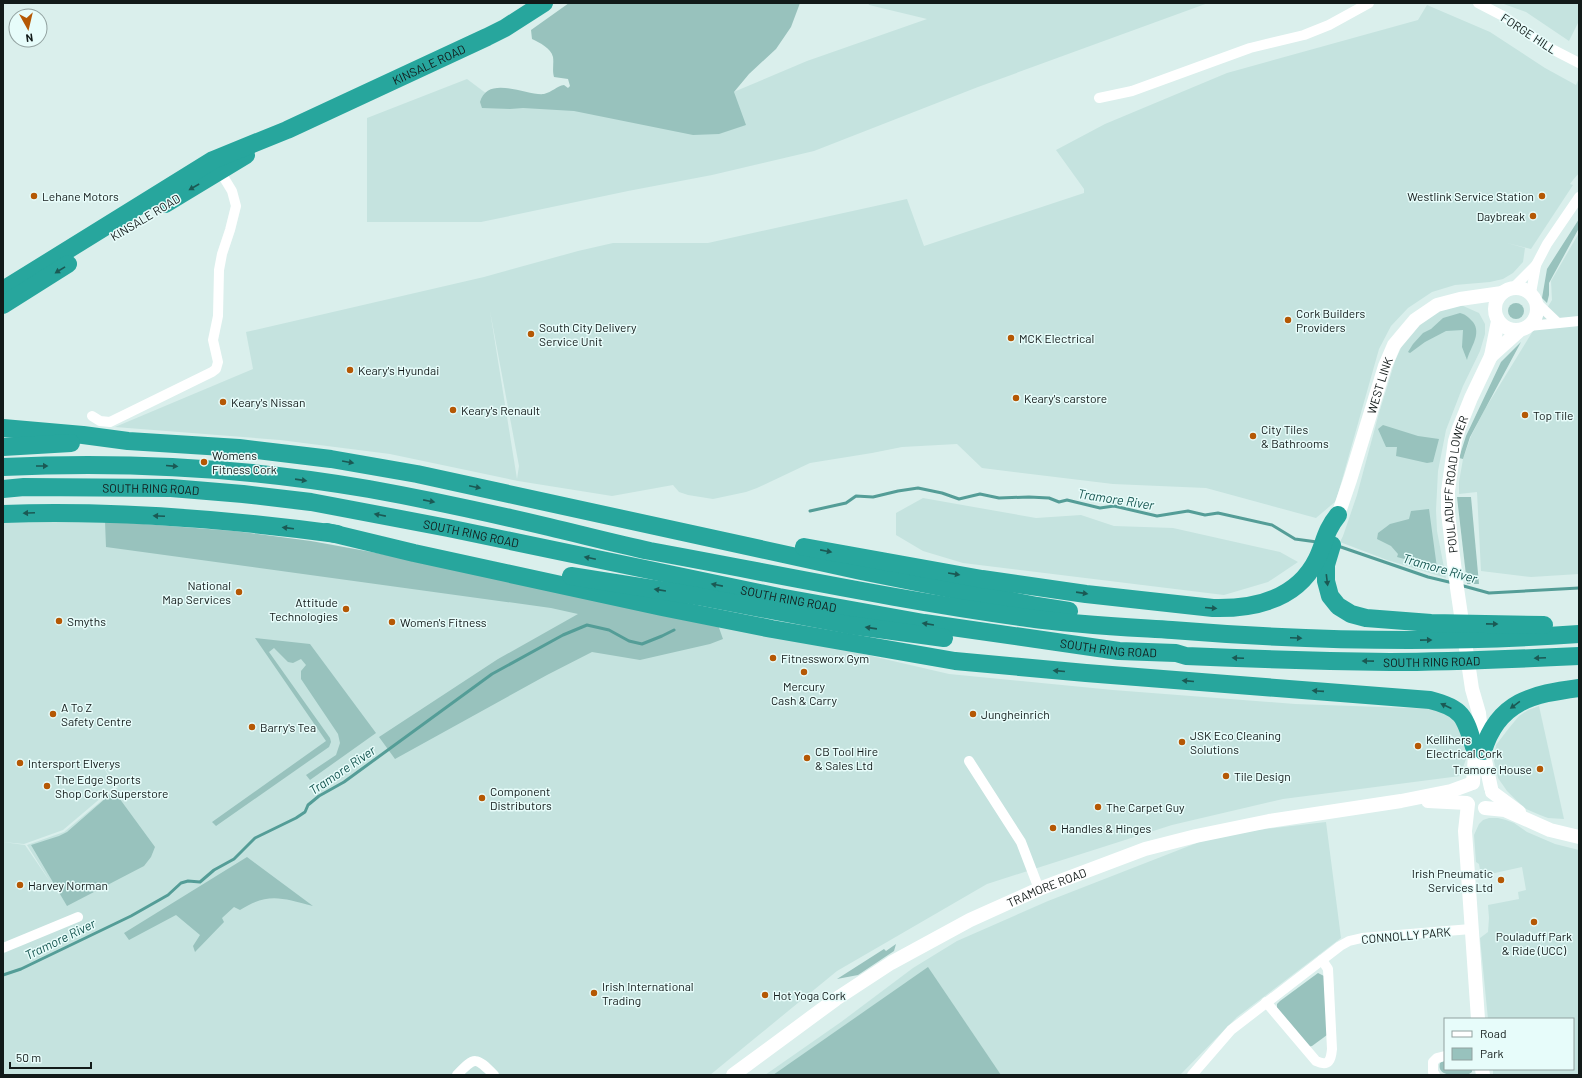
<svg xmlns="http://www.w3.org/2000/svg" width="1582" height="1078" font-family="Barlow,sans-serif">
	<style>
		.built { fill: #c5e3df; fill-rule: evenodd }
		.green { fill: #98c2bd }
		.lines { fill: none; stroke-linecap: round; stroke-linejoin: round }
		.stream { stroke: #549d97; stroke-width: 3 }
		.street { stroke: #fff; stroke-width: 10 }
		.secondary { stroke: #fff; stroke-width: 14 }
		.highway { stroke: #27a69d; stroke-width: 18 }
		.oneway { fill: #1b5954 }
		.poi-dot { fill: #b55804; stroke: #e7fcfa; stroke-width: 1.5 }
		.labels { text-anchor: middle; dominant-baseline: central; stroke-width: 3; stroke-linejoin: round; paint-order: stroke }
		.street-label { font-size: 12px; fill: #121a19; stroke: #e7fcfa }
		.poi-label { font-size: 12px; fill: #121a19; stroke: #e7fcfa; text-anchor: start }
		.water-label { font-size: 13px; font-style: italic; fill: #185752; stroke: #e7fcfa }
	</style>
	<rect width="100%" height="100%" fill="#daefec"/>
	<g class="built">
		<polygon points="868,3 1208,3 978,87 814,151 712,175 628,191 481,222 367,222 367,118 467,79 495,100 724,96 807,61 927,19 869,5"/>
		<polygon points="1501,3 1579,3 1579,21 1569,41 1526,12"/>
		<path d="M1427,5L1490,32L1545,68L1576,85L1579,78V173L1573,180L1570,184L1573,185L1531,249L1507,243L1525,248L1523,262L1513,273L1503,279L1490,282L1455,285L1432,292L1408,308L1391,326L1379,349L1336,501L1316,518L1206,488L1113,484L982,468L957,444L902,447L872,453L810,463L757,488L746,492L713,499L688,495L679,492L673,485L612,496L518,481L390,454L280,440L115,427L253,369L246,332L484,277L578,251L613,243H708L907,199L924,246L1084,193V189L1056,150L1105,124L1227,73L1418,20ZM490,311L519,466L517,479Z"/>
		<polygon points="1579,233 1579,574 1531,577 1481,571 1477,492 1459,494 1459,482 1463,459 1471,436 1485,409 1552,300 1551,281"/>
		<polygon points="1461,305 1479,313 1485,324 1485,334 1480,351 1463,386 1446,430 1438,471 1436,510 1437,531 1446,578 1387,560 1340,542 1343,536 1357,495 1379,413 1395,361 1405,339 1416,327 1442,309"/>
		<polygon points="923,498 1036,518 1081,515 1114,526 1173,528 1280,552 1298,562 1268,582 1224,595 963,563 923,551 896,535 896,513"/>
		<polygon points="105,521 820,644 949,674 1113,690 1295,704 1440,709 1455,720 1464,734 1466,759 1460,776 1283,799 1172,825 987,884 837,971 710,1075 3,1075 3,842 25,845 51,883 27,845 64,832 118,787 100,762 115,786 63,830 24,844 3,842 3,522"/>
		<polygon points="1539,706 1564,819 1548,818 1540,815 1526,809 1516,800 1507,791 1498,778 1494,761 1496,745 1509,728 1519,716 1528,710"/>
		<polygon points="1489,818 1498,818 1506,820 1514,823 1527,832 1555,844 1579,850 1579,1075 1493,1075 1493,1069 1573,1069 1573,1019 1488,1019 1480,938 1488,932 1489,918 1488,905 1519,899 1518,892 1526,890 1522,867 1481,876 1479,864 1476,862 1474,835 1479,824 1483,820"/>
		<polygon points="1326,822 1341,938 1237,1017 1180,1075 765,1075 841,1022 913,968 957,941 1048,901 1207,839 1249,831"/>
	</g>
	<g class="green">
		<path d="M569,3H800L791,27L776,49L749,74L734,92L746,125L719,134L693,135L574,111L523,108L510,109L482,108L480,102C488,74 526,96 544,94C552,92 557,86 564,85L568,88L570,86L568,79L554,77C552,70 554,64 553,57C551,48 540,43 532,39L531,30Z"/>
		<polygon points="1579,219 1579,228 1549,283 1549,295 1547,303 1542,298 1547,269"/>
		<circle cx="1516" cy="311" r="8"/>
		<path d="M1460,313C1467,315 1468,317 1473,322C1482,334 1470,348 1467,360L1462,347L1463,330L1446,331L1425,342L1410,353L1408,352L1413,344L1423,333L1431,329L1443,318Z"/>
		<polygon points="1521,342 1470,437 1463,459 1459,458 1466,436 1501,362"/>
		<polygon points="1383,425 1418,436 1439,439 1433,462 1427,463 1396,456 1397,447 1386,447 1378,429"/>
		<polygon points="1457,497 1471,497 1479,584 1467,584"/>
		<polygon points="1429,509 1437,568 1397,557 1398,554 1391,546 1377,539 1378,533 1390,524 1409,519 1411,511"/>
		<polygon points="105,521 234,531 311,541 377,553 718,625 723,639 710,644 640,660 592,652 547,675 395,759 379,737 498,659 578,614 551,608 106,547"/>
		<polygon points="255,638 310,644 376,733 310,780 306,775 336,755 340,743 338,734 301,679 301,671 306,665 301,659 293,663 288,662 274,648 269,652 330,738 331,742 329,747 216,826 212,822 326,741"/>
		<polygon points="114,791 155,847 151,857 144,866 67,906 31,845 59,836 67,832"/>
		<path d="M247,857L313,906C281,898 269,892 240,910L234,907L222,918L224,922L195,952L193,946L200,935L176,915L129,940L124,933Z"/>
		<polygon points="896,944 894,951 858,975 837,979 884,949 886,951"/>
		<polygon points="928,967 1001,1075 773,1075"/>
		<polygon points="1318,973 1324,976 1327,1035 1312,1046 1308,1047 1277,1009 1277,1004 1280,1001"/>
		<path d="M1445,1060V1069H1472V1072L1469,1074C1459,1075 1436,1078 1440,1063Z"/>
	</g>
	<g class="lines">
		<g class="stream">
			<polyline points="810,511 846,503 856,496 873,497 898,491 918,488 942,493 959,499 980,494 999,498 1029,497 1049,498 1059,502 1067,500 1100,508 1114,506 1157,516 1188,511 1205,515 1218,513 1272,525 1295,539 1317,542"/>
			<polyline points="1338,546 1428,577 1453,583"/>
			<polyline points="1460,585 1489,593 1579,588"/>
			<polyline points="3,975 21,969 131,916 168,895 181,883 188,881 200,882 214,870 234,859 255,838 296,818 305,812 308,805 319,796 344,782 492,674 563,635 587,625 609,630 629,641 642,644 662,636 674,630"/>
		</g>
		<g class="street">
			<polyline points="1478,3 1505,17 1546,46 1579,63"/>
			<polyline points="1099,98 1132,91 1250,48 1304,35 1329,25 1369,3"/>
			<polyline points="1513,288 1536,265"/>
			<polyline points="1531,293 1536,265 1547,244 1579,197"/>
			<polyline points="1537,303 1558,323"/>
			<polyline points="1529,326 1579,321"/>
			<polyline points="92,416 100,421 110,422 212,372 216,369 218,362 213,340 218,316 219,270 222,254 230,230 236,206 232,191 218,168"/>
			<polyline points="969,761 1021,842 1039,889"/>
			<polyline points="3,948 78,917"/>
			<path d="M1266,1002L1316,1061C1329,1067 1331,1060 1332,1049L1328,969L1322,960"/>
			<path d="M457,1075C475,1056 476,1057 494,1075"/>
			<polyline points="1192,1075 1231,1030 1340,946 1349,941 1362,938 1471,929"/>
			<polyline points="1435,1075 1433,1072 1433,1062 1437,1058 1445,1056"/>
		</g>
		<g class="secondary">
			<circle cx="1516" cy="309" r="21"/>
			<polyline points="1491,356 1520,330"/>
			<path id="s1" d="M1338,515L1350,480L1385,366L1394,345L1415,320L1437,305L1460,299L1502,293"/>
			<polyline points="1473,783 1475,755 1474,739"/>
			<path id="s2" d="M1491,788L1483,751L1479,713L1472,689L1457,588L1452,547L1448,512V491L1455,441L1459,428L1471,398L1491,356L1498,321"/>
			<polyline points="1492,792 1519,812"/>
			<polyline points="1428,801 1467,803"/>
			<polyline points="1468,804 1465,831 1478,1019"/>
			<polyline points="1485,808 1505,810 1550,830 1579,837"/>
			<polyline points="1482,1069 1483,1075"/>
			<path id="s3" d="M733,1075L836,999L891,963L970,920L1039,889L1145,849L1196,836L1269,821L1401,801L1451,791L1470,784"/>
		</g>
		<g class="highway">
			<polyline points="165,204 246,155"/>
			<path id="s4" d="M3,290L213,160L287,130L487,37L505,28L544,3"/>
			<polyline points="3,305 68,264"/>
			<polyline points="3,428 83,435 128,441 239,448 331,459 417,474 861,571 1037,606 1069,611"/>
			<polyline points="3,447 71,443"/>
			<path d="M3,467C125,461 249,468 369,489C430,500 490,513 549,527C583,535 617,544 650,551C776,574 902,601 1028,618C1076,625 1124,627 1172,630C1308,641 1443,644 1579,634"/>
			<path id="s5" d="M3,489L24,487L171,488L243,494L311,502L448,528L779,597L924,623L1119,651L1176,653L1186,656C1254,659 1322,661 1390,662C1453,662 1516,659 1579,656"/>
			<path d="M3,514C115,510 226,519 337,534"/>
			<path d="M327,532L414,553L662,607L772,629L955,661L1086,673L1430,700C1463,708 1465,717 1474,747"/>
			<polyline points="1332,545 1326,565 1326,581 1330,596 1338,606 1351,614 1366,618 1431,623 1544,625"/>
			<path d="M804,547L982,579L1086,594L1213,608C1254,609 1297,600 1317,559C1325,542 1325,531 1338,515"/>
			<polyline points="571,576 697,596 849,625 944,638"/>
			<path d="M1483,751C1498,701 1533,694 1579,688"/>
		</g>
	</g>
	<defs><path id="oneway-solid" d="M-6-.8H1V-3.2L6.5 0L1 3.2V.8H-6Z"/></defs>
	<g class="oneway">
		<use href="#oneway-solid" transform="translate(194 187) rotate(150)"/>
		<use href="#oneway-solid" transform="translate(60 270) rotate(148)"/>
		<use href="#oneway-solid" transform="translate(348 462) rotate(10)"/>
		<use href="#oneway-solid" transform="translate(42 466)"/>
		<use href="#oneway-solid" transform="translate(172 466) rotate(5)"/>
		<use href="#oneway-solid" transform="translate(301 480) rotate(8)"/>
		<use href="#oneway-solid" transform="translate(475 487) rotate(12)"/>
		<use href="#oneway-solid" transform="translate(429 501) rotate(11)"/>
		<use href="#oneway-solid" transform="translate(29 513) rotate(178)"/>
		<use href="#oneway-solid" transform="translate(380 515) rotate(-169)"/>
		<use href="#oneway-solid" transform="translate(159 516) rotate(-177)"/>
		<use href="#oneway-solid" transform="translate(288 528) rotate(-173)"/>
		<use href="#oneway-solid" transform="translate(826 551) rotate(11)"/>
		<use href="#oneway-solid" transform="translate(590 558) rotate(-168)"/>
		<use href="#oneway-solid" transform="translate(954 574) rotate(9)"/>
		<use href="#oneway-solid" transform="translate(1327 580) rotate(83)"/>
		<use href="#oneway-solid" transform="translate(717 585) rotate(-169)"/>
		<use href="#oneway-solid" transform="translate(660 590) rotate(-171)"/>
		<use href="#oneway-solid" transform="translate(1082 593) rotate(8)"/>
		<use href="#oneway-solid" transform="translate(1211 608) rotate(5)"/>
		<use href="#oneway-solid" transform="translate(928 624) rotate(-171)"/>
		<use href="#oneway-solid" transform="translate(1492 624) rotate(1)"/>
		<use href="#oneway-solid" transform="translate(871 628) rotate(-172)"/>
		<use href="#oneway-solid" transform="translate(1296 638) rotate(2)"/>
		<use href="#oneway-solid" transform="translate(1426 640) rotate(-1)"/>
		<use href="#oneway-solid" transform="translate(1238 658) rotate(-178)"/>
		<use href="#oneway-solid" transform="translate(1540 658) rotate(177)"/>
		<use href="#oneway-solid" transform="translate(1368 661) rotate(-179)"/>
		<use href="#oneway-solid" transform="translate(1059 671) rotate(-175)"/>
		<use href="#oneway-solid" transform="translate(1188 681) rotate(-175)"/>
		<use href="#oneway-solid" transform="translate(1318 691) rotate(-176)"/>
		<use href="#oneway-solid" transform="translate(1515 705) rotate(144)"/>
		<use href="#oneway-solid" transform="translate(1446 706) rotate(-155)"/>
	</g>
	<g class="poi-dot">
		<circle cx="34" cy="196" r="4"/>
		<circle cx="1542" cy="196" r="4"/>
		<circle cx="1533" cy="216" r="4"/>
		<circle cx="1288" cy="320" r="4"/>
		<circle cx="531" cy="334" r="4"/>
		<circle cx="1011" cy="338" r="4"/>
		<circle cx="350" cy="370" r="4"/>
		<circle cx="1016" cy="398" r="4"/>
		<circle cx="223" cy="402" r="4"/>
		<circle cx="453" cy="410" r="4"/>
		<circle cx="1525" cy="415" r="4"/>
		<circle cx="1253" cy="436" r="4"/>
		<circle cx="204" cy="462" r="4"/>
		<circle cx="239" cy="592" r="4"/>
		<circle cx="346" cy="609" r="4"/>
		<circle cx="59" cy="621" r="4"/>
		<circle cx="392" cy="622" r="4"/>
		<circle cx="773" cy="658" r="4"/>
		<circle cx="804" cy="672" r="4"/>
		<circle cx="53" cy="714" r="4"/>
		<circle cx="973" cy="714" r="4"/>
		<circle cx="252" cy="727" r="4"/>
		<circle cx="1182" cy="742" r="4"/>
		<circle cx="1418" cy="746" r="4"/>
		<circle cx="807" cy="758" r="4"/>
		<circle cx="20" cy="763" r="4"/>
		<circle cx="1540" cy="769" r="4"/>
		<circle cx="1226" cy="776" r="4"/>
		<circle cx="47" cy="786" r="4"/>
		<circle cx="482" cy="798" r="4"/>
		<circle cx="1098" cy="807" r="4"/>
		<circle cx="1053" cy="828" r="4"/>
		<circle cx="1501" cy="880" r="4"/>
		<circle cx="20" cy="885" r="4"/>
		<circle cx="1534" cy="922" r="4"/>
		<circle cx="594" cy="993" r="4"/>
		<circle cx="765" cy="995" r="4"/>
	</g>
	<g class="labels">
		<g class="street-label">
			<text transform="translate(1529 33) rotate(33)">FORGE HILL</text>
			<text stroke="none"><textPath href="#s4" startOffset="483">KINSALE ROAD</textPath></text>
			<text transform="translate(145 217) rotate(-31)">KINSALE ROAD</text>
			<text stroke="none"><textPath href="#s1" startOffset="136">WEST LINK</textPath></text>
			<text stroke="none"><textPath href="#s2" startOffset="308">POULADUFF ROAD LOWER</textPath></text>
			<text stroke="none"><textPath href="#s5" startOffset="148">SOUTH RING ROAD</textPath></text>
			<text stroke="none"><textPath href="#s5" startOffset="472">SOUTH RING ROAD</textPath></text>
			<text stroke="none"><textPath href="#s5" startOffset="796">SOUTH RING ROAD</textPath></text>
			<text stroke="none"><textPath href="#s5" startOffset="1120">SOUTH RING ROAD</textPath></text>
			<text stroke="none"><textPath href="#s5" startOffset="1444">SOUTH RING ROAD</textPath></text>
			<text stroke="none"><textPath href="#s3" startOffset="367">TRAMORE ROAD</textPath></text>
			<text transform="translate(1406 935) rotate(-5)">CONNOLLY PARK</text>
		</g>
		<g class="poi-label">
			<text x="42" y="196">Lehane Motors</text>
			<text x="1534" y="196" text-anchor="end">Westlink Service Station</text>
			<text x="1525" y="216" text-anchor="end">Daybreak</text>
			<text x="1296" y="313">Cork Builders<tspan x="1296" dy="14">Providers</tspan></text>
			<text x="539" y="327">South City Delivery<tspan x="539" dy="14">Service Unit</tspan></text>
			<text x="1019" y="338">MCK Electrical</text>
			<text x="358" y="370">Keary's Hyundai</text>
			<text x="1024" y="398">Keary's carstore</text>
			<text x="231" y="402">Keary's Nissan</text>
			<text x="461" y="410">Keary's Renault</text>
			<text x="1533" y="415">Top Tile</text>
			<text x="1261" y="429">City Tiles<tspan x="1261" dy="14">&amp; Bathrooms</tspan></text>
			<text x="212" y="455">Womens<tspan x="212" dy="14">Fitness Cork</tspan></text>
			<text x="231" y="585" text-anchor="end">National<tspan x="231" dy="14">Map Services</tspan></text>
			<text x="338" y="602" text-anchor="end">Attitude<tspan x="338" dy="14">Technologies</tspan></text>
			<text x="67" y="621">Smyths</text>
			<text x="400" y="622">Women's Fitness</text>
			<text x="781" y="658">Fitnessworx Gym</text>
			<text x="804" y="686" text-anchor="middle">Mercury<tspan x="804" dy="14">Cash &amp; Carry</tspan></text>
			<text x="61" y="707">A To Z<tspan x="61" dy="14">Safety Centre</tspan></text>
			<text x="981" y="714">Jungheinrich</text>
			<text x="260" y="727">Barry's Tea</text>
			<text x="1190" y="735">JSK Eco Cleaning<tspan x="1190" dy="14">Solutions</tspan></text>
			<text x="1426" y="739">Kellihers<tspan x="1426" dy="14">Electrical Cork</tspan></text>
			<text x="815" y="751">CB Tool Hire<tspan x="815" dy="14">&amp; Sales Ltd</tspan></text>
			<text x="28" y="763">Intersport Elverys</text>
			<text x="1532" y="769" text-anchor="end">Tramore House</text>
			<text x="1234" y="776">Tile Design</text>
			<text x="55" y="779">The Edge Sports<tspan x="55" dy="14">Shop Cork Superstore</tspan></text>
			<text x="490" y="791">Component<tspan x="490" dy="14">Distributors</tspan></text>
			<text x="1106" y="807">The Carpet Guy</text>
			<text x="1061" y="828">Handles &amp; Hinges</text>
			<text x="1493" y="873" text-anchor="end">Irish Pneumatic<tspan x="1493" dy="14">Services Ltd</tspan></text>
			<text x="28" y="885">Harvey Norman</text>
			<text x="1534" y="936" text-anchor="middle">Pouladuff Park<tspan x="1534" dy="14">&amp; Ride (UCC)</tspan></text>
			<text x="602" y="986">Irish International<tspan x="602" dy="14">Trading</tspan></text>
			<text x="773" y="995">Hot Yoga Cork</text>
		</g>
		<g class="water-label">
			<text transform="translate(1116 499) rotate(9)">Tramore River</text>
			<text transform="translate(1440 568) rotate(16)">Tramore River</text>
			<text transform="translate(342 770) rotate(-34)">Tramore River</text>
			<text transform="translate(60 939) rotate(-26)">Tramore River</text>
		</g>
	</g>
	<rect width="1582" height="1078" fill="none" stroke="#121a19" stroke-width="8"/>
	<rect x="1444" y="1018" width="130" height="52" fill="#e7fcfa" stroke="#92a2a0"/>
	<rect x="1452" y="1031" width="20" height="6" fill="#ffffff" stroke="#92a2a0"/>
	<text x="1480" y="1038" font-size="12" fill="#121a19">Road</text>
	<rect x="1452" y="1048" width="20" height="12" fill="#98c2bd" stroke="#92a2a0"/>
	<text x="1480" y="1058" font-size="12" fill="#121a19">Park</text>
	<g transform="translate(28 28) rotate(172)"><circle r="19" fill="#e7fcfa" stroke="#92a2a0"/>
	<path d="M0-3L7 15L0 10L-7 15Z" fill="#b55804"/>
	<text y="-6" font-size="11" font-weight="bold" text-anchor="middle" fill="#121a19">N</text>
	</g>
	<path d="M10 1062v6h81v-6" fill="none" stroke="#121a19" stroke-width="2"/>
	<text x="16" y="1062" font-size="12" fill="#121a19" stroke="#e7fcfa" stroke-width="3" paint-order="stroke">50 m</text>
</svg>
